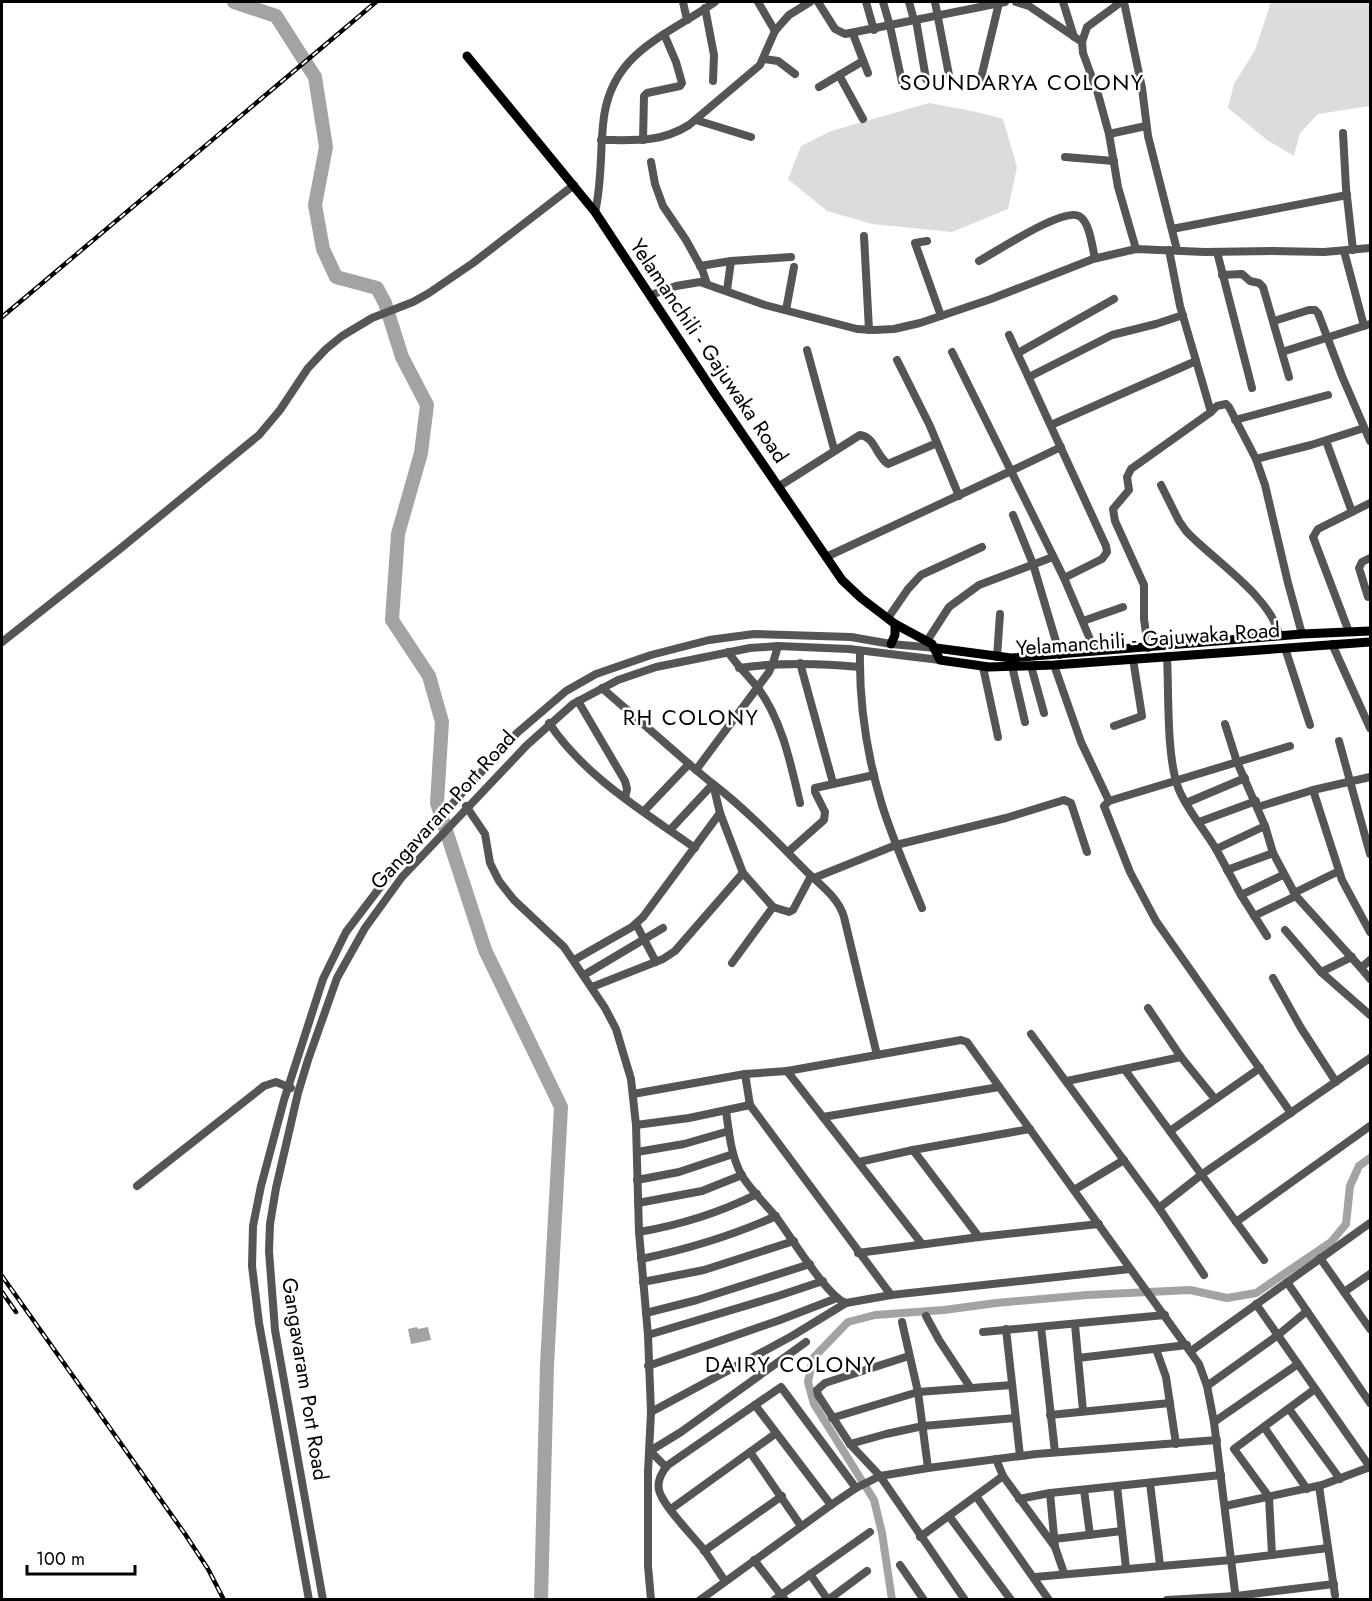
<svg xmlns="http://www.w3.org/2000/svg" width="1372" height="1601" font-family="Jost,sans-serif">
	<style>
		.green { fill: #dcdcdc }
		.water { fill: #a3a3a3 }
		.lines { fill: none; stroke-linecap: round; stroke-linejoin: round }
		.canal { stroke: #a3a3a3; stroke-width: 8 }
		.river { stroke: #a3a3a3; stroke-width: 14 }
		.minor { stroke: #555; stroke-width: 8 }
		.major { stroke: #000; stroke-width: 9 }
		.rail-casing { stroke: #000; stroke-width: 4.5 }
		.rail { stroke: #fff; stroke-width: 2; stroke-dasharray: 7; stroke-linecap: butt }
		.labels { text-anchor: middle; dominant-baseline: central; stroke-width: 5; stroke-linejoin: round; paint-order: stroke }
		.street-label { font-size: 21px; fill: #000; stroke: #fff }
		.neighbourhood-label { font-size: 22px; letter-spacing: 1.5px; fill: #000; stroke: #fff }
	</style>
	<rect width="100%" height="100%" fill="#fff"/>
	<g class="green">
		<polygon points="1271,2 1370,2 1370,106 1318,114 1300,133 1294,156 1267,140 1228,108 1234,84 1255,50"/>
		<polygon points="929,103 977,112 1003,119 1017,167 1008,209 952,232 872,224 827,211 788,179 801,146 831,131"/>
	</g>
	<polygon class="water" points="417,1327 418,1329 428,1327 431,1340 411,1344 408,1329"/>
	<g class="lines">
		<polyline class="canal" points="892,1600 882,1533 874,1500 814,1404 808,1382 813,1358 848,1322 875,1315 944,1310 996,1303 1087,1295 1190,1290 1227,1298 1256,1293 1331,1242 1346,1224 1350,1186 1359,1166 1370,1158"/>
		<polyline class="river" points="234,2 276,16 315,77 326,147 315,205 323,249 336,277 377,288 385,303 402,357 427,405 421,453 398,534 392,620 429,676 442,722 437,803 485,950 561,1107 547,1365 541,1600"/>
		<g class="minor">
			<polyline points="683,2 687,20"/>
			<polyline points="758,2 775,31"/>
			<polyline points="818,2 835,29 845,34 1005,2"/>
			<polyline points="866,2 874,30"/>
			<polyline points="883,2 890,26 902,82"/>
			<polyline points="909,2 914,20"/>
			<polyline points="935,2 949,75"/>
			<polyline points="1016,2 1029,6 1082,42"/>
			<polyline points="1063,2 1074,37"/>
			<polyline points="1121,2 1087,27 1082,42 1083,53 1098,94 1109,134 1118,187 1136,249"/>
			<polyline points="1124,2 1142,88 1148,136 1177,250"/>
			<polyline points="705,8 714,55 713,81"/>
			<polyline points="916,20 926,79"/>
			<polyline points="853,34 868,73"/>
			<polyline points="764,59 778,61 795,74"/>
			<polyline points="839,75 863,119"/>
			<polyline points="981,78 999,3"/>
			<polyline points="819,87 863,61"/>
			<polyline points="696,120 751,137"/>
			<polyline points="1343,133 1346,188 1353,250"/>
			<polyline points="1109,134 1146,126"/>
			<path d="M601,140C635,140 660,143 689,125L760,65L775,31L781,24L789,15L810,2"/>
			<polyline points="643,140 644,96 647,93 680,86 682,83 676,62 664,34"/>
			<polyline points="1065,157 1114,161"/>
			<polyline points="651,162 655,184 663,206 686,240 702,269 707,284"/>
			<path d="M595,212C602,183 600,155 603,125C609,53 663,38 715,2"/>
			<polyline points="1172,229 1347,195"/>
			<polyline points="864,236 869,330"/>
			<polyline points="927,241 915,243 941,316"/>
			<polyline points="1344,251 1364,326"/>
			<polyline points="1217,252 1252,388"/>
			<path d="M979,261C996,252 1063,207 1079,216C1090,222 1092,247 1095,258"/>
			<polyline points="700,266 731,261 791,257"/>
			<polyline points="1222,275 1242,274 1250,281 1259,283 1263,287 1289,377"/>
			<polyline points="727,290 731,261"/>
			<polyline points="651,295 676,286 700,282 765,305 857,329 874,330 894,329 920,323 991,299 1093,259 1136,249 1205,252 1272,251 1324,252 1370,248"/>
			<polyline points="786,310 794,267"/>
			<polyline points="1274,321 1309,310 1315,310 1318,313 1342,376 1370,441"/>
			<polyline points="1009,335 1106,546 1107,552 1102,559 1064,578"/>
			<polyline points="807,350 834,449"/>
			<polyline points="952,352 1011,471 1061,447"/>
			<polyline points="1282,352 1370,324"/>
			<polyline points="1018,353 1114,299"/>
			<polyline points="897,360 930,426 959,496"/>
			<polyline points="1029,377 1112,335 1156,324 1183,315"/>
			<polyline points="1211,412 1217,406 1226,404 1229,407 1256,459 1265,485 1288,583 1302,634"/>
			<polyline points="1235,420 1328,395"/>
			<polyline points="1051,425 1196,361"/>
			<polyline points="1326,441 1352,512"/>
			<polyline points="1256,459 1311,445 1364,428"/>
			<path d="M1161,485L1179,521L1186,531C1212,559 1273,598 1279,636"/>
			<path d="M778,487L860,435C875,437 876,456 888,464L937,443"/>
			<polyline points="1013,515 1033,564 1060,655"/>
			<polyline points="826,557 1011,471 1064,578 1095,651"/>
			<polyline points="1368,597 1359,568 1362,562 1370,558"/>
			<polyline points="888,618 908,589 921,575 982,547"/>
			<polyline points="1083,621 1123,607"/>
			<polyline points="1349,632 1313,537 1318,529 1370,503"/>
			<polyline points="927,641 949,607 979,585 1053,557"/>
			<polyline points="2,642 121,548 259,435 280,410 308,368 326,349 342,336 372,318 413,302 429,293 473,263 574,185"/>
			<polyline points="1332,644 1370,728"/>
			<polyline points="1148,648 1144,619 1144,585 1115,521 1113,509 1129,490 1127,477 1131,469 1211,412 1180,306 1169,250"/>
			<polyline points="1285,648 1310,725"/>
			<path d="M860,651C859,702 867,756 882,805C893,840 908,874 922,908"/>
			<path d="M728,652C737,665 748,676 758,688C782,720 791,765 800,803"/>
			<path d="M1167,656C1169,692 1166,758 1179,790C1188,811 1204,829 1216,849L1265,826L1273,853L1296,896L1361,968L1370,960"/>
			<polyline points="997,657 1000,614"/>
			<polyline points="800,663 833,783"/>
			<polyline points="1054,665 1081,742 1109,801"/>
			<polyline points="1012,666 1025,722"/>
			<polyline points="1031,666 1044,713"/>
			<polyline points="983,667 998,737"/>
			<path d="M739,668C780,662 819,663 860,667"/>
			<polyline points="602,688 696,770"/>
			<polyline points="578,701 625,781 627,789 625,798"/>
			<path d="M549,723C585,777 643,811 695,848"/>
			<polyline points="1225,724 1237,762 1265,826"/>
			<polyline points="1114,726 1142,716 1133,659"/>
			<polyline points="1339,741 1370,854"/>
			<polyline points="1290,746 1109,801 1104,806 1130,872 1156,921 1291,1113"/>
			<polyline points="1313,790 1342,880 1370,932"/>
			<polyline points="1186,803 1245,778"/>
			<polyline points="466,806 485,834 490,863 499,881 514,900 564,947 605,1008 616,1029 631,1079 636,1125 639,1232 648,1335 651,1412 648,1472 648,1566 651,1600"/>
			<polyline points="1258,807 1313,790 1370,777"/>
			<polyline points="644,811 689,764"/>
			<polyline points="1199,822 1256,801"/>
			<path d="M670,830L713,784C748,811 778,843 809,874C822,886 839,899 844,917L877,1055"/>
			<polyline points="1216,849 1241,895 1267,936"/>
			<polyline points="788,852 824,820 825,812 815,792 815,788 874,775"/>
			<polyline points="1227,870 1273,853"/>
			<polyline points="743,873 773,907"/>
			<polyline points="814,878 896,845 1006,818 1064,800 1071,803 1087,852"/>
			<polyline points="1294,893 1339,871"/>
			<polyline points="1241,895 1283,875"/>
			<polyline points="1254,916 1296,896"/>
			<polyline points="636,924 656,962"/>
			<polyline points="1285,930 1321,972 1370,1015"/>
			<polyline points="574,960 632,927 643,917 720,813"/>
			<polyline points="732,963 773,907 789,912 793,910 811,876"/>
			<polyline points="1361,968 1370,979"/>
			<polyline points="1321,972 1352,957"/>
			<polyline points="584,975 663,928"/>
			<polyline points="1273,978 1301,1028 1336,1082"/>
			<polyline points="592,987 663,959 675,951 743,873 720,813 713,784 696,770 769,672 773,663 778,646"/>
			<polyline points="1148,1008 1181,1057 1215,1099"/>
			<polyline points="1031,1034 1159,1208 1204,1275"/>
			<polyline points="1125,1070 1264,1260"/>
			<polyline points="787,1071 922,1244"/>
			<polyline points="745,1074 750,1105 891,1295"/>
			<polyline points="1067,1081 1181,1057"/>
			<polyline points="633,1094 745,1074 787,1071 961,1040 967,1042 1199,1364 1207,1386 1214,1422 1236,1600"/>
			<path d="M726,1111C729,1133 731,1155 741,1174C750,1190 765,1203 776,1217C790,1235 827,1297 846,1303L891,1295L1130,1269"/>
			<polyline points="823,1117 999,1087"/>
			<polyline points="636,1125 689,1118 750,1105"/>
			<polyline points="1170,1131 1260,1068"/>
			<polyline points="913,1150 979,1237"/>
			<polyline points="637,1152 684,1144 729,1131"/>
			<polyline points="859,1162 913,1150 1030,1129"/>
			<polyline points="637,1180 679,1172 733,1154"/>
			<polyline points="137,1186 264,1086 276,1082 291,1088"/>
			<polyline points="1074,1190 1124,1160"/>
			<polyline points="638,1203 702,1191 742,1175"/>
			<polyline points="1159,1208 1201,1175 1370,1058"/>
			<polyline points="1236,1222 1370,1126"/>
			<path d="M639,1232C680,1225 719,1213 757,1194"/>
			<polyline points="858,1253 979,1237 1099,1224"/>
			<polyline points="1320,1258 1370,1329"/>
			<path d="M641,1259C688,1249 732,1236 776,1216"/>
			<polyline points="643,1282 704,1270 794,1241"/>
			<polyline points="1287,1282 1370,1403"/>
			<polyline points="1344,1292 1370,1274"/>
			<polyline points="1256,1304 1370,1467"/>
			<polyline points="646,1313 697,1300 810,1264"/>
			<polyline points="926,1316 939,1340 970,1387"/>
			<polyline points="902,1322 918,1392 928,1468"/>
			<polyline points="1075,1325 1083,1411"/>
			<polyline points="1041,1327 1055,1452"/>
			<polyline points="1006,1329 1020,1456"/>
			<polyline points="983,1332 1165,1315"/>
			<polyline points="648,1335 778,1296 823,1281"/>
			<polyline points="1156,1349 1166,1377 1176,1444"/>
			<polyline points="1191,1351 1370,1223"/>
			<polyline points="909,1356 825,1383 817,1390 818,1395 850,1444 880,1476 965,1600"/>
			<polyline points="1078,1358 1187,1345"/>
			<polyline points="648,1366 780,1320 837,1298"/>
			<polyline points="1207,1386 1278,1335 1307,1311"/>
			<polyline points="755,1405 831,1505"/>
			<polyline points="1289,1409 1340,1479"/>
			<polyline points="651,1412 792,1336 846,1303"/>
			<polyline points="1050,1415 1170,1403"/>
			<polyline points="832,1418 918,1392 1012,1385"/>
			<polyline points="1214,1422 1298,1364"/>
			<polyline points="1264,1427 1307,1489"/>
			<polyline points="850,1444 886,1434 923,1426 1015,1418"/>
			<polyline points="750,1452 801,1526"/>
			<polyline points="996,1459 1003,1476 1055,1547"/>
			<polyline points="666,1467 650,1451 681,1432 806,1342"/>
			<polyline points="1150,1483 1160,1565"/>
			<polyline points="1117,1486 1126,1568"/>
			<polyline points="1319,1486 1335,1595"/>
			<polyline points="1084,1490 1090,1535"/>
			<polyline points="1050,1493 1055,1547 1064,1573"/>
			<polyline points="976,1496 1049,1600"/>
			<polyline points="1019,1499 1050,1493 1221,1475"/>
			<polyline points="1225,1506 1322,1485 1370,1467"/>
			<polyline points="671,1509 775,1434"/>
			<polyline points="949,1516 1011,1600"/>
			<polyline points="920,1537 1003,1476"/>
			<polyline points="1054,1539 1122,1531"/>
			<polyline points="704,1551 782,1496"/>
			<polyline points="1272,1555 1269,1497 1234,1449 1315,1389"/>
			<polyline points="754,1560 785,1600"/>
			<polyline points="900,1565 924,1600"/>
			<polyline points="810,1574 828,1600 867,1571"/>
			<polyline points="1035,1577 1231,1560 1328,1548"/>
			<path d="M725,1581C718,1571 711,1560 704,1550C693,1536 662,1505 659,1490C657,1481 662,1471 668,1465L781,1387L856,1488"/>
			<polyline points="309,1600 259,1323 252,1266 253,1226 261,1186 284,1100 323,979 346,932 400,861 517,733 566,691 596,674 651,655 709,640 754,634 851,637 891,644 936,648"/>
			<polyline points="323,1600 275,1330 269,1251 270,1224 276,1188 298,1093 308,1060 337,978 365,928 402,877 527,745 573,704 618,680 656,667 750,648 778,646 849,649 940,660"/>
			<polyline points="700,1600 831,1505 856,1488 880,1476 928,1468 1036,1454 1217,1440"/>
			<polyline points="774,1600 870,1532"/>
			<polyline points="1167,1600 1236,1596 1334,1584"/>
		</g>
		<g class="major">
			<polyline points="467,56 595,212 715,394 842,580 861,598 895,624 932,644 940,660 989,667 1054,665 1370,642"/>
			<polyline points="891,644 895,635 895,624"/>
			<polyline points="936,648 1011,658 1302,634 1370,631"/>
		</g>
		<g class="rail-casing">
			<g id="rail">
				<polyline points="2,317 376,2"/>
				<polyline points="2,1276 185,1534 208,1569 224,1600"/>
				<polyline points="2,1292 16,1312"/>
			</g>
		</g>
		<use href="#rail" class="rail"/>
	</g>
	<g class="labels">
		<g class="street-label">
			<text transform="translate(709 351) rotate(56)">Yelamanchili - Gajuwaka Road</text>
			<text transform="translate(1148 639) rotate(-4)">Yelamanchili - Gajuwaka Road</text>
			<text transform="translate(443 810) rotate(-48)">Gangavaram Port Road</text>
			<text transform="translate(305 1379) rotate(81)">Gangavaram Port Road</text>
		</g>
		<g class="neighbourhood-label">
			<text x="1022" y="82">SOUNDARYA COLONY</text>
			<text x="691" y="717">RH COLONY</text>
			<text x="791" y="1364">DAIRY COLONY</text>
		</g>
	</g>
	<rect width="1372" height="1601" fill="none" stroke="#000000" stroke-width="6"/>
	<path d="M27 1565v9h108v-9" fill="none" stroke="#000000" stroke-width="3"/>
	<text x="36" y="1565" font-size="18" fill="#000000" stroke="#ffffff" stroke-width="4.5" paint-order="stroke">100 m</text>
</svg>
